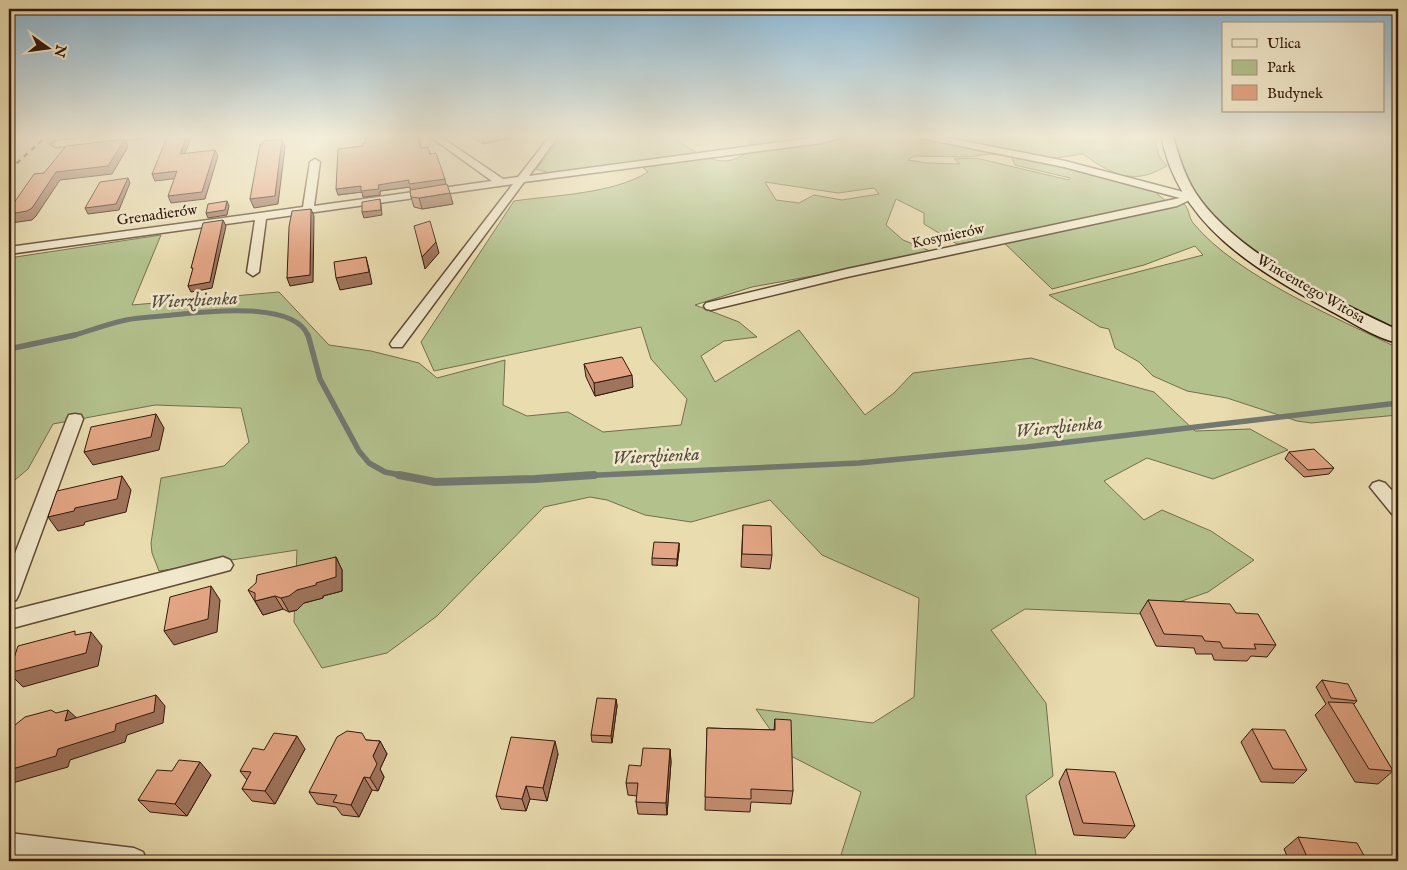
<svg xmlns="http://www.w3.org/2000/svg" width="1407" height="870" font-family="'IM FELL English',serif">
	<style>
		.green { fill: #b3c18d; stroke: #746d4c; fill-rule: evenodd }
		.lines { fill: none; stroke-linecap: round; stroke-linejoin: round }
		.stream-far2 { stroke: #727972; stroke-width: 5 }
		.stream-far1 { stroke: #727972; stroke-width: 5.5 }
		.stream { stroke: #727972; stroke-width: 8 }
		.street-casing { stroke: #614a35; stroke-width: 3 }
		.secondary-casing { stroke: #34190c; stroke-width: 3 }
		.street { fill: #f1e8cb; fill-rule: evenodd }
		.secondary { fill: #f1e8cb; fill-rule: evenodd }
		.rail { stroke: #34190c; stroke-width: 2.5; stroke-dasharray: 5 5; stroke-linecap: butt }
		.wall { fill: #c38e72; stroke: #34190c }
		.shaded-wall { fill: #9f745c; stroke: #34190c }
		.building { fill: #e3a584; stroke: #34190c }
		.labels { text-anchor: middle; dominant-baseline: central; stroke-width: 5; stroke-linejoin: round; paint-order: stroke }
		.far-street-label { font-size: 15px; fill: #34190c; stroke: #f1e8cb }
		.water-label { font-size: 19px; font-style: italic; fill: #53493f; stroke: #f1e8cb }
	</style>
	<rect width="100%" height="100%" fill="#e9dcaf"/>
	<filter id="stains"><feTurbulence type="fractalNoise" baseFrequency=".004" numOctaves="4"/><feColorMatrix values="0 0 0 0 .2 0 0 0 0 .09 0 0 0 0 .02 0 0 0 .5 -.17"/></filter>
	<radialGradient id="worn" r=".72"><stop offset=".6" stop-color="#630" stop-opacity="0"/><stop offset="1" stop-color="#630" stop-opacity=".3"/></radialGradient>
	<g class="green">
		<path d="M564,135H677L680,142C705,158 724,171 751,150L749,135H1154L1159,156L1167,166C1159,170 1150,175 1141,176C1119,179 1100,166 1083,154L1055,158L1024,155L1089,171L1139,187L1155,192L1167,202L1184,204C1190,210 1188,217 1194,224C1237,276 1337,318 1398,348V415L1311,423L1297,421L1227,398L1187,391L1153,376L1139,362L1115,348L1109,329L1100,327L1049,295L1203,255L1195,246L1144,265L1052,289L998,237L957,244L924,224V213L896,199L886,225L903,240L935,253L901,257L873,265L752,287L695,305L739,322L757,337L724,341L701,356L715,382L799,330L865,415L894,393L913,373L1031,358L1154,392L1195,431L1250,429L1288,450L1213,479L1147,458L1104,481L1144,520L1162,510L1211,531L1254,560L1208,592L1144,614L1025,609L991,630L1046,703L1053,776L1026,796L1037,861H839L861,792L787,754L756,709L873,723L914,697L919,598L822,555L770,500L691,522L645,515L607,500L590,497L544,507L437,616L387,653L322,668L294,622L297,550L159,571L152,553L151,543L161,478L224,466L249,442L241,408L155,405L53,424L28,469L9,485V258L161,235L132,305L279,292L329,345L371,351L419,363L437,378L505,360L503,405L527,416L568,412L603,432L681,425L687,399L651,359L641,327L434,371L421,342L514,201C555,195 613,194 648,172L640,165L553,174L536,169ZM990,154L1011,156L1015,165L1070,178L1069,180L976,158L954,159L960,164L927,163L908,160L914,156L967,157ZM765,182L838,193L874,188L879,194L842,200L814,195L799,203L776,200Z"/>
		<path d="M1174,135H1398V331C1317,291 1187,237 1174,135Z"/>
	</g>
	<g class="lines">
		<path class="stream-far2" d="M71,336C89,331 107,324 126,320C141,317 157,317 172,315C202,312 295,300 308,336"/>
		<g class="stream-far1">
			<polyline points="308,335 320,379 359,451 369,463 385,472 405,476"/>
			<polyline points="9,349 75,335"/>
			<polyline points="577,476 859,463 1027,447 1398,403"/>
		</g>
		<polyline class="stream" points="399,475 435,482 535,479 594,475"/>
		<g class="street-casing">
			<g id="street">
				<polygon points="118,135 146,135 142,138 56,147 51,144 56,141"/>
				<polygon points="428,135 438,135 503,179 518,177 551,135 559,135 529,176 833,135 848,135 822,143 524,182 402,347 392,347 390,344 392,341 513,184 266,219 259,272 253,276 247,272 255,220 9,254 9,247 303,207 310,162 315,159 320,162 314,206 492,181"/>
				<polygon points="917,135 933,135 1065,161 1195,195 1196,197 1177,206 847,277 711,310 706,309 704,306 706,303 847,269 1180,198 1064,167 921,138"/>
				<polygon points="75,414 81,415 83,419 19,594 16,600 9,602 9,569 67,419 69,415"/>
				<polygon points="1379,481 1385,483 1398,497 1398,515 1392,514 1370,487 1373,483"/>
				<polygon points="223,557 230,560 233,565 230,570 9,629 9,611"/>
				<polygon points="9,833 134,848 143,852 147,861 26,861 9,859"/>
			</g>
		</g>
		<g class="secondary-casing">
			<path id="secondary" d="M1161,135H1173C1178,155 1184,174 1195,192C1234,253 1334,300 1398,330V343C1375,338 1350,321 1329,310C1255,269 1178,225 1161,135Z"/>
		</g>
		<use href="#street" class="street"/>
		<use href="#secondary" class="secondary"/>
		<polyline class="rail" points="9,170 48,135"/>
	</g>
	<g class="wall">
		<polygon points="468,135 522,135 483,144"/>
		<polygon points="394,138 421,148 430,154 446,185 453,204 422,209 414,207 411,197 410,187 380,191 380,195 363,197 362,192 338,195 363,146"/>
		<polygon points="584,364 633,387 595,396 586,377"/>
		<polygon points="1289,452 1334,468 1329,474 1304,477 1285,459"/>
		<polygon points="743,525 772,555 770,569 741,567"/>
		<polygon points="679,543 679,550 677,566 652,565 652,558"/>
		<polygon points="336,557 342,570 342,591 323,596 323,598 304,603 297,610 289,612 283,609 263,615 248,590"/>
		<polygon points="1398,589 1398,598 1394,593"/>
		<polygon points="1148,600 1236,613 1276,645 1267,657 1251,656 1247,661 1214,660 1212,654 1196,654 1194,648 1156,646 1140,613"/>
		<polygon points="1322,680 1357,701 1353,705 1393,771 1378,784 1355,782 1315,715 1326,704 1316,687"/>
		<polygon points="616,699 617,706 612,743 592,742 591,735"/>
		<polygon points="775,719 793,791 791,804 751,802 750,812 705,810 707,728 774,730"/>
		<polygon points="1252,729 1307,770 1294,783 1261,782 1241,742"/>
		<polygon points="366,740 380,741 387,754 380,769 384,777 378,791 372,790 359,817 342,815 336,807 317,804 309,792"/>
		<polygon points="305,749 275,804 252,801 242,789 247,780 240,771 264,750"/>
		<polygon points="670,749 671,762 667,815 638,814 636,802 637,796 628,795 626,783 641,766"/>
		<polygon points="558,754 547,801 530,799 526,811 501,809 496,796"/>
		<polygon points="1066,769 1135,826 1125,838 1074,835 1059,782"/>
		<polygon points="211,775 187,816 150,812 138,800"/>
		<polygon points="1298,837 1367,861 1289,861 1284,849"/>
	</g>
	<g class="shaded-wall">
		<polygon points="187,135 192,135 182,161 180,154"/>
		<polygon points="493,135 522,135 483,144 482,137"/>
		<polygon points="125,139 128,147 112,174 60,180 36,216 32,220 11,223 9,219 9,214 56,172"/>
		<polygon points="282,139 285,147 278,204 254,208 250,199"/>
		<polygon points="215,150 218,156 205,199 171,203 168,196"/>
		<polygon points="177,171 180,178 155,181 152,174"/>
		<polygon points="128,178 130,183 119,210 88,214 85,208"/>
		<polygon points="445,179 446,186 411,190 410,187 380,191 380,195 363,197 362,192 338,195 336,189 409,180"/>
		<polygon points="450,193 453,204 422,209 419,198"/>
		<polygon points="380,199 381,205 382,215 364,218 362,212"/>
		<polygon points="227,201 229,206 227,215 208,218 206,213"/>
		<polygon points="311,209 314,216 313,282 290,286 287,278"/>
		<polygon points="223,220 226,226 212,288 191,292 188,286"/>
		<polygon points="436,242 439,253 425,269 422,257"/>
		<polygon points="366,257 369,269 372,284 340,290 336,278"/>
		<polygon points="632,375 633,387 595,396 594,383"/>
		<polygon points="156,414 164,428 159,450 93,465 84,452"/>
		<polygon points="122,476 131,490 126,512 85,522 84,525 58,531 48,517 75,508"/>
		<polygon points="679,543 679,550 677,566 677,559"/>
		<polygon points="336,557 342,570 342,591 323,596 323,598 304,603 297,610 289,612 281,598 297,590 316,583"/>
		<polygon points="211,586 220,600 217,632 174,645 164,631"/>
		<polygon points="275,596 283,609 263,615 255,601"/>
		<polygon points="91,632 102,646 98,666 23,687 9,673"/>
		<polygon points="156,695 165,706 163,723 127,735 125,742 70,760 68,767 9,784 9,770 116,724"/>
		<polygon points="616,699 617,706 612,743 611,736"/>
		<polygon points="68,710 80,721 65,721"/>
		<polygon points="297,736 305,749 275,804 265,791"/>
		<polygon points="380,741 387,754 380,769 384,777 378,791 370,778 373,756"/>
		<polygon points="555,741 558,754 547,801 543,788"/>
		<polygon points="670,749 671,762 667,815 666,803"/>
		<polygon points="200,762 211,775 187,816 175,804"/>
		<polygon points="364,777 372,790 359,817 351,805"/>
		<polygon points="526,786 530,799 526,811 522,799"/>
	</g>
	<g class="building">
		<polygon points="168,135 187,135 180,154 215,150 202,192 168,196 177,171 152,174"/>
		<polygon points="364,135 393,135 393,138 418,136 421,148 428,147 430,154 436,153 445,179 409,184 409,180 378,185 379,189 361,191 361,186 336,189 338,149 363,146 362,143 366,143"/>
		<polygon points="478,135 493,135 482,137"/>
		<polygon points="125,139 108,166 56,172 32,208 27,211 9,214 9,210 34,174 44,173 66,146"/>
		<polygon points="282,139 275,196 250,199 260,144 263,144 263,141"/>
		<polygon points="128,178 116,204 85,208 100,182"/>
		<polygon points="447,184 450,193 419,198 411,197 410,190"/>
		<polygon points="380,199 381,210 362,212 362,202"/>
		<polygon points="227,201 225,210 206,213 208,204"/>
		<polygon points="311,209 310,275 287,278 289,227 292,211"/>
		<polygon points="223,220 210,282 188,286 193,268 191,268 203,223"/>
		<polygon points="430,221 436,242 422,257 414,226"/>
		<polygon points="366,257 369,272 336,278 334,262"/>
		<polygon points="622,357 632,375 594,383 584,364"/>
		<polygon points="156,414 151,437 84,452 91,427"/>
		<polygon points="1314,449 1334,468 1308,470 1289,452"/>
		<polygon points="122,476 117,499 75,508 74,511 48,517 57,491"/>
		<polygon points="743,525 771,526 772,555 742,554"/>
		<polygon points="654,542 679,543 677,559 652,558"/>
		<polygon points="336,557 336,577 316,583 316,585 297,590 289,596 281,598 275,596 255,601 255,593 248,590 256,583 257,575"/>
		<polygon points="211,586 208,619 164,631 170,597"/>
		<polygon points="1148,600 1230,604 1236,613 1258,614 1276,645 1254,644 1256,649 1223,648 1220,642 1205,641 1202,636 1164,634"/>
		<polygon points="75,631 75,635 91,632 86,653 9,673 18,646"/>
		<polygon points="1322,680 1348,684 1357,701 1331,698"/>
		<polygon points="156,695 154,712 116,724 115,731 58,749 56,756 9,770 9,727 15,725 25,717 51,710 56,713 68,710 65,721"/>
		<polygon points="597,698 616,699 611,736 591,735"/>
		<polygon points="1328,702 1353,703 1393,771 1369,769"/>
		<polygon points="775,719 791,720 793,791 751,789 751,799 705,797 707,728 775,730"/>
		<polygon points="1252,729 1285,730 1307,770 1273,769"/>
		<polygon points="347,731 362,733 366,740 380,741 373,756 377,764 370,778 364,777 351,805 333,802 337,795 309,792 337,737"/>
		<polygon points="274,733 297,736 265,791 242,789 251,772 240,771 253,748 264,750"/>
		<polygon points="511,737 555,741 543,788 526,786 522,799 496,796"/>
		<polygon points="643,748 670,749 666,803 636,802 638,783 626,783 629,765 641,766"/>
		<polygon points="179,760 200,762 175,804 138,800 157,770 172,771"/>
		<polygon points="1066,769 1115,772 1135,826 1083,823"/>
		<polygon points="1298,837 1357,843 1367,861 1309,861"/>
	</g>
	<linearGradient id="sky" x2="0" y2="1"><stop stop-color="#89b6d4"/><stop offset="0.53" stop-color="#f5efdb"/><stop offset="1" stop-color="#f5efdb" stop-opacity="0"/></linearGradient>
	<rect width="1407" height="257" fill="url(#sky)"/>
	<g class="labels">
		<g class="far-street-label">
			<text transform="translate(157 215) rotate(-8)">Grenadierów</text>
			<text transform="translate(948 236) rotate(-12)">Kosynierów</text>
			<text transform="translate(1311 289) rotate(30)">Wincentego Witosa</text>
		</g>
		<g class="water-label">
			<text transform="translate(194 301) rotate(-3)">Wierzbienka</text>
			<text transform="translate(1059 428) rotate(-6)">Wierzbienka</text>
			<text transform="translate(656 457) rotate(-3)">Wierzbienka</text>
		</g>
	</g>
	<rect width="1407" height="870" fill="none" stroke="#e9dcaf" stroke-width="30"/>
	<rect x="10" y="10" width="1387" height="850" fill="none" stroke="#34190c" stroke-width="2.5"/>
	<rect x="15" y="15" width="1377" height="840" fill="none" stroke="#34190c"/>
	<rect x="1222" y="22" width="162" height="90" fill="#f1e8cb" stroke="#a5957f"/>
	<rect x="1232" y="39" width="25" height="8" fill="#f1e8cb" stroke="#a5957f"/>
	<text x="1267" y="48" font-size="15" fill="#34190c">Ulica</text>
	<rect x="1232" y="60" width="25" height="15" fill="#b3c18d" stroke="#a5957f"/>
	<text x="1267" y="72" font-size="15" fill="#34190c">Park</text>
	<rect x="1232" y="85" width="25" height="15" fill="#e3a584" stroke="#a5957f"/>
	<text x="1267" y="98" font-size="15" fill="#34190c">Budynek</text>
	<g transform="translate(48 48) rotate(104)" stroke="#f1e8cb" stroke-width="4" paint-order="stroke">
	<path d="M0-4L9 19L0 12L-9 19Z" fill="#34190c"/>
	<text y="-8" font-size="14" font-weight="bold" text-anchor="middle" fill="#34190c">N</text>
	</g>
	<rect width="100%" height="100%" filter="url(#stains)"/>
	<rect width="100%" height="100%" fill="url(#worn)"/>
</svg>
